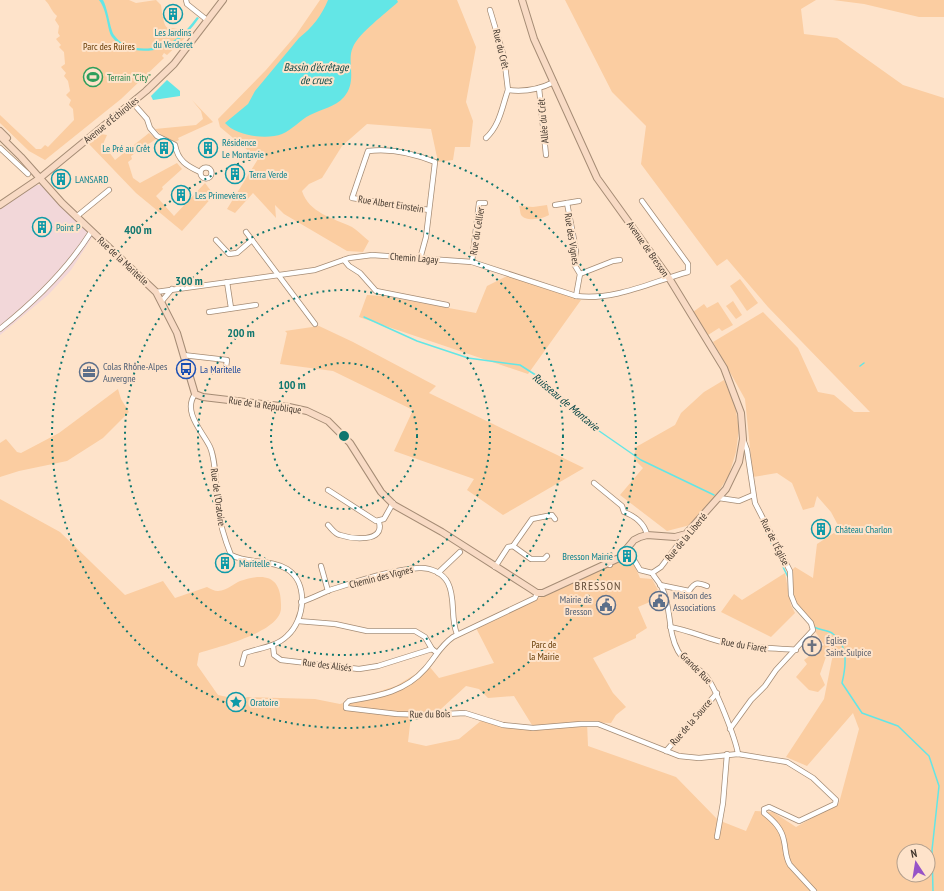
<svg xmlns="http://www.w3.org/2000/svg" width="944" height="891" font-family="'PT Sans Narrow',sans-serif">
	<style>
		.commercial { fill: #f2d7d9 }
		.green { fill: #fbcda1; fill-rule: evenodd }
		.water { fill: #63e6e6 }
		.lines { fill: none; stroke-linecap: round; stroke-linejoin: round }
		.stream { stroke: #63e6e6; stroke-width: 1.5 }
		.street-casing { stroke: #a58c75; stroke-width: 6 }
		.secondary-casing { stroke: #a58c75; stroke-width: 8 }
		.street { stroke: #fff; stroke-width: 4.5 }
		.secondary { stroke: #f8dac4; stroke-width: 6 }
		.ring { fill: none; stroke: #0f766e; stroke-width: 2; stroke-dasharray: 2 4 }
		.labels { text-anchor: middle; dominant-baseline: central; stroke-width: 4; stroke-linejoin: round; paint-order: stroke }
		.culture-label { font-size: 10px; fill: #0d838f; stroke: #fee3ca; text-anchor: start }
		.park-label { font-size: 10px; fill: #633800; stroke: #fee3ca }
		.street-label { font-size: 10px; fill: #43382e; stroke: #fee3ca }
		.leisure-label { font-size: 10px; fill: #27864d; stroke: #fee3ca; text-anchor: start }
		.service-label { font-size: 10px; fill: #4e5e75; stroke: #fee3ca; text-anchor: start }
		.transit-label { font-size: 10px; fill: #164399; stroke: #fee3ca; text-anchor: start }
		.worship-label { font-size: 10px; fill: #5b616d; stroke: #fee3ca; text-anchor: start }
		.water-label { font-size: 11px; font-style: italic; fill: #054444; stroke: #fee3ca }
		.quarter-label { font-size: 12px; letter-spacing: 1px; fill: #66503b; stroke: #fee3ca }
		.centre { fill: #0f766e; stroke: #fee3ca; stroke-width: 2 }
		.ring-label { font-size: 12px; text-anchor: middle; font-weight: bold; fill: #0f766e; stroke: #fee3ca; stroke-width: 4; stroke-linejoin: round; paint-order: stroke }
	</style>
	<rect width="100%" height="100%" fill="#fee3ca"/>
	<polygon class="commercial" points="36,185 49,185 96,231 71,270 48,295 0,335 0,209"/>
	<g class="green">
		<path d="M45,0H129L136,3L156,0L161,5C166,43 168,19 186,34L185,38L167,55L164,53L162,56L164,58L121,99L45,160L29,151L0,123V115L36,149H41L45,145L48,147L74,120L73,109L69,105L71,100L66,95L70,91L68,81L64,76L66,73L61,67L65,64L64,52L59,47L61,45L56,39L60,36L58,33L59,26L55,20L57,16C51,11 51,6 45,0Z"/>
		<path d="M320,0H457L476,47L466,102L473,121L470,147H455L453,160L438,162L431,129L367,124L342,146L322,178L309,184L302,191C309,213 333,218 352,227C358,231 364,237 369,241L363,252L347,251L284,214L275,205L276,218L253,193L235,213L227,209L258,159L220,127L218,119L266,70L296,35Z"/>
		<path d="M565,0H816L801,9L804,34L837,38L903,85L944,98V891H0V499L60,532L125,595L163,581L175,598L207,587C211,589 214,591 218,591C228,590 233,584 240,581C267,572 282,577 281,608C281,632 218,647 199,653L197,665L218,695L242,700L247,697L315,699L340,704L396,686L429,666L439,678L494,663L476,628L630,555L640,578L652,579L658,590L654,592L657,599L638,607L647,628L636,635V638L593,658L613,693L626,707L616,715L611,723L587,722L588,746L676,777L718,820L746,831L755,811L773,812L796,827L839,803L859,729L853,713L807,766L786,757L824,699L834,649L828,651L820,674L825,685L818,692L809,690L796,677L807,664L804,660L824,645L790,593L791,571L795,567L813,578L817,544L840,529L831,512L817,496L814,507L803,510L792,483L777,473L753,477L745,399L713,342L763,312L798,348L818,392L834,395L854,412H870L768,307L727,259L717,266L641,164L646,126L612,92ZM466,686L479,689L488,698L514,696L532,725L502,727L482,720L459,739L426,746L408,742L411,716L441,709ZM904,851H928V875H904Z"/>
		<polygon points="833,0 944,0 944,17 919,17 864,4"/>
		<polygon points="192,100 213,122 178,138 179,140 175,142 164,137 155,129 196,125 203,119 201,111"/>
		<polygon points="149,133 156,139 131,156 132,159 128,162 133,178 140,183 177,163 182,169 162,187 163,189 156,196 174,216 205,183 214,195 182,231 136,193 89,144 101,134 107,135 103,144 115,160"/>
		<path d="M547,205L549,215C543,219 526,222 521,215C520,213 520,208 519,206L533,207Z"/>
		<polygon points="507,276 581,300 528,374 359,317 367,295 383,296 476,313 487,286"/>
		<polygon points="740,279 758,303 747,311 730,286"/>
		<polygon points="733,301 742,315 736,319 726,306"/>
		<polygon points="718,302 733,325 722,331 719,328 708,335 693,312 704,304 707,308"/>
		<polygon points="319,326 353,342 436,386 429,393 584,468 503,515 467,490 474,479 394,451 413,410 333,371 280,364 287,333 285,331"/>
		<polygon points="724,380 735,405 739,429 736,452 729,475 712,502 694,524 667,531 620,495 643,468 634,459 636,447 675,425 681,413 704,392"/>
		<polygon points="118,389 121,399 129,412 103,438 67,461 19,471 0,477 0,443 6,439 17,452 21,453 59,433"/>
		<polygon points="785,573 791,605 795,613 771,637 721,612 734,594 742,600"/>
	</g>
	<g class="water">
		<path d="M99,0H103C108,9 110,29 114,35C126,53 156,51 173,41C183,35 190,26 197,17L199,18C192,28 185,36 175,42C158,54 125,55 112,37C107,30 108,12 99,0Z"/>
		<path d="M328,0H397L398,2C386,13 359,33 353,47C346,61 358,81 344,97C335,107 322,109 310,115C300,120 292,130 282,134C267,140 236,136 225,123L248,104L255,91L299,38C312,28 322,15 328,0Z"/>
		<polygon points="167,80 180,91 180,96 153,100 151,96"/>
	</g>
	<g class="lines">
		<g class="stream">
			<polyline points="364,317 417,341 468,358 520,365 545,381 592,426 641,460 714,495"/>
			<polyline points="860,366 864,363"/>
			<polyline points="761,523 788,577"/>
			<polyline points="794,607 805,619"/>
			<path d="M814,627C820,630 827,630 832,633C849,645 846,666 842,683L862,713L898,726L929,756L939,786L932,850L933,891"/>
		</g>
		<g class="street-casing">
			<g id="street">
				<polyline points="186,0 187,4 207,20"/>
				<polyline points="490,10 504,57 508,90"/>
				<polyline points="539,88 546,155"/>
				<path d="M132,102L147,119L150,128L157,136L175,145C178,161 187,166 200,172"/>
				<path d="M486,138C500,125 502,107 508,90C523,92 540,89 554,82"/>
				<polyline points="0,148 28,174"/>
				<circle cx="206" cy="173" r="5.5"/>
				<polyline points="567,203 576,250 574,264 580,274 576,296"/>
				<polyline points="555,205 579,201"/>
				<polyline points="76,217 109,190"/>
				<polyline points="246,232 315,324"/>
				<polyline points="216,240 229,254 237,253 252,240"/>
				<path d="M420,259L426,237L435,162C413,153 392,148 368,151L352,198L429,210"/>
				<polyline points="344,260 349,266 360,273 376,291 447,305"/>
				<polyline points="472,262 479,203 485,203"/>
				<polyline points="580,274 613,261 620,260"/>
				<polyline points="227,282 231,308"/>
				<path d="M156,292L315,270L349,258L372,255L472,262L576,296C615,301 651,282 688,272V264L642,201"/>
				<polyline points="162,301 172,289"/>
				<polyline points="209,312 256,305"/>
				<path d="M0,329C35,301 67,270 91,232"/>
				<polyline points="183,355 227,360 226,367"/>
				<path d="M195,394C182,412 203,432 210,447C217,463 215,490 218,508C220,524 225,540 231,555C248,564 270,559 287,569C309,583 305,620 287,636C276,647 259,648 245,653L242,664"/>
				<path d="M594,483L622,506L624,512C635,516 645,524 647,535"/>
				<polyline points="328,490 376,521 384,519 393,503"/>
				<polyline points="719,498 739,501 753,495"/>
				<path d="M328,525C332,529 335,534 340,535C352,539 385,543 379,522"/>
				<polyline points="513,546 531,559 544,559 547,556"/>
				<path d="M627,548L640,570L652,573C655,578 660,583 662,588C672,608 667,631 678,651C684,662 697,667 705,675C715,685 736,740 738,754"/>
				<polyline points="606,556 610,565"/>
				<polyline points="321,566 328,591"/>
				<polyline points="495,567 508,547 513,546 532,519 552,515 555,519"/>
				<polyline points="438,573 460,552"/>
				<polyline points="652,573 661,567 686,534"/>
				<path d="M660,585L689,591C695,582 697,582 707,586"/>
				<path d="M537,593L535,598L453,637C440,646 435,658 425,669C405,692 378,696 349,701L346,704V708L397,714L427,715L465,713L503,725L533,728L581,724H598L679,756L699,758L738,754L787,762L813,778L836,800L835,804L799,821L769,807L764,809V813C774,821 782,829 784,841C786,849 785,857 790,865L814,891"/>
				<path d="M301,602C311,599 320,594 330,590C355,582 393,569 419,568C430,567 443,573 448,583C456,599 450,618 457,634"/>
				<polyline points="298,621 335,624 367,631 415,631 425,637 432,649"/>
				<path d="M670,627C689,630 707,639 726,643C749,648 773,648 796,650"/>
				<polyline points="273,645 274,655 281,660 359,669 378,666 432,649 436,652"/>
				<polyline points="730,729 751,700 765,686 776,670 813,630 811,623 795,605 791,595 790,571 755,503 747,450 743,439"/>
				<polyline points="666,751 717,693"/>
				<polyline points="717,837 723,803 727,754"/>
			</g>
		</g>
		<g class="secondary-casing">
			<g id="secondary">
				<polyline points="0,131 7,138"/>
				<polyline points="0,136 21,157 62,203 156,292 177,333 195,394 203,397 289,407 307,411 328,421 350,443 381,492 394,505 442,532 531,589 537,593 543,593 619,558 634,540 640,537 647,535 675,537 686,534 726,489 739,462 743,439 741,413 724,368 669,278 597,178 534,39 522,0"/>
				<polyline points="0,205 40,178 146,91 174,64 223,0"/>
			</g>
		</g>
		<use href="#street" class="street"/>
		<use href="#secondary" class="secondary"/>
	</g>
	<g class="ring">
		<circle cx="344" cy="436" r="73"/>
		<circle cx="344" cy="436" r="146"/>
		<circle cx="344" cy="436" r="219"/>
		<circle cx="344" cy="436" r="292"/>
	</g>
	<defs>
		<g id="building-ring" transform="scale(1)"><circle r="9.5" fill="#fee3ca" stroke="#0f9aa8" stroke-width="1.5"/><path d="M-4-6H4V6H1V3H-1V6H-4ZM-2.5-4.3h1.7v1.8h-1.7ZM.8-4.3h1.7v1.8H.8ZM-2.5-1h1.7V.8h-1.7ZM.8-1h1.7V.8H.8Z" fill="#0f9aa8"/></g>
		<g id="stadium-ring" transform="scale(1)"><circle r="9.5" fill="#fee3ca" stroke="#2e9e5b" stroke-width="1.5"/><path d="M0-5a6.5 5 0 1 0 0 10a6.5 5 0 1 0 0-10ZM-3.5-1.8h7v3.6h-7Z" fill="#2e9e5b"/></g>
		<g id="bus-ring" transform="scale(1)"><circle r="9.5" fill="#fee3ca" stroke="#1a4fb4" stroke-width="1.5"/><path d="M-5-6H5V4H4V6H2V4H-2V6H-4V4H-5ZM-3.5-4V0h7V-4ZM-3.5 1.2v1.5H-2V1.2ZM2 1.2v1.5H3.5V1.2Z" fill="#1a4fb4"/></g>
		<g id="office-ring" transform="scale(1)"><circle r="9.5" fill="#fee3ca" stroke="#5c6f8a" stroke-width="1.5"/><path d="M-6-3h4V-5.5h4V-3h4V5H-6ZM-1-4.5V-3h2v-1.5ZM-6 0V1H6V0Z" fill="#5c6f8a"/></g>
		<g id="civic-ring" transform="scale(1)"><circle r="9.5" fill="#fee3ca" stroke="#5c6f8a" stroke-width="1.5"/><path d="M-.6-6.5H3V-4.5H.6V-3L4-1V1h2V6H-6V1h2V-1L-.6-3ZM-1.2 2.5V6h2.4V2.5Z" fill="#5c6f8a"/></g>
		<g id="church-ring" transform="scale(1)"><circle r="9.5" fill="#fee3ca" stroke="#6b7280" stroke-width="1.5"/><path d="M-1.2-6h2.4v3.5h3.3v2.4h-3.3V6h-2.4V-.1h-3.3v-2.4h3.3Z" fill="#6b7280"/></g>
		<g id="sight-ring" transform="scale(1)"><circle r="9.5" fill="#fee3ca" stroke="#0f9aa8" stroke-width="1.5"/><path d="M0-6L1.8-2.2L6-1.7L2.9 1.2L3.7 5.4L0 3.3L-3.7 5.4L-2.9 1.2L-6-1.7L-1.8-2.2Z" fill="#0f9aa8"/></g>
	</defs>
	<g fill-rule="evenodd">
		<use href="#building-ring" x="173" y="14"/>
		<use href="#stadium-ring" x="93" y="77"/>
		<use href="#building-ring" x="164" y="148"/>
		<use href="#building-ring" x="208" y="148"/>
		<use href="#building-ring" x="235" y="174"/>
		<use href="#building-ring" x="61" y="179"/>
		<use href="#building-ring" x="181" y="195"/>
		<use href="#building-ring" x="42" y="227"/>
		<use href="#bus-ring" x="186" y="369"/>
		<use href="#office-ring" x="89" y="372"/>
		<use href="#building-ring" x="821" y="529"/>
		<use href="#building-ring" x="627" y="556"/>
		<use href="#building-ring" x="225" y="563"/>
		<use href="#civic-ring" x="659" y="601"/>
		<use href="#civic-ring" x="606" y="605"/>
		<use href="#church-ring" x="812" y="646"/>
		<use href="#sight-ring" x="236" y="702"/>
	</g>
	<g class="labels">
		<g class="culture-label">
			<text x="173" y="32" text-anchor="middle">Les Jardins<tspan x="173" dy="12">du Verderet</tspan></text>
			<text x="222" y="142">Résidence<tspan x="222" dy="12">Le Montavie</tspan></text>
			<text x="150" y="148" text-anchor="end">Le Pré au Crêt</text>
			<text x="249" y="174">Terra Verde</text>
			<text x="75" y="179">LANSARD</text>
			<text x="195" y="195">Les Primevères</text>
			<text x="56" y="227">Point P</text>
			<text x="835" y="529">Château Charlon</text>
			<text x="613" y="556" text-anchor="end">Bresson Mairie</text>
			<text x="239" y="563">Maritelle</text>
			<text x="250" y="702">Oratoire</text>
		</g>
		<g class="park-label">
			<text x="109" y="46">Parc des Ruires</text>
			<text x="544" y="644">Parc de<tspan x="544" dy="12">la Mairie</tspan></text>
		</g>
		<g class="street-label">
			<text transform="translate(501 49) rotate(76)">Rue du Crêt</text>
			<text transform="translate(111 120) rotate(-39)">Avenue d'Échirolles</text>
			<text transform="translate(543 121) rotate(-95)">Allée du Crêt</text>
			<text transform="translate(391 204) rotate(9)">Rue Albert Einstein</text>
			<text transform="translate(477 231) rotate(-81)">Rue du Cellier</text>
			<text transform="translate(572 239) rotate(81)">Rue des Vignes</text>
			<text transform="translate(648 249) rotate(55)">Avenue de Bresson</text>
			<text transform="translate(414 258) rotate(4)">Chemin Lagay</text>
			<text transform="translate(123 261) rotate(43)">Rue de la Maritelle</text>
			<text transform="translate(265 405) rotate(8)">Rue de la République</text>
			<text transform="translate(218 497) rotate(82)">Rue de l'Oratoire</text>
			<text transform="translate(686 537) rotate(-50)">Rue de la Liberté</text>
			<text transform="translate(775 542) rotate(63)">Rue de l'Église</text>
			<text transform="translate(381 577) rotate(-14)">Chemin des Vignes</text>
			<text transform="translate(744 645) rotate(9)">Rue du Fiaret</text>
			<text transform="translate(327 665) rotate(7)">Rue des Alisés</text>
			<text transform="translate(696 668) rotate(45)">Grande Rue</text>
			<text transform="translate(430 714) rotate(-1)">Rue du Bois</text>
			<text transform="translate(691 722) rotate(-49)">Rue de la Source</text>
		</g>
		<g class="leisure-label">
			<text x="107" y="77">Terrain "City"</text>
		</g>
		<g class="service-label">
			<text x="103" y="366">Colas Rhône-Alpes<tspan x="103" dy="12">Auvergne</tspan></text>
			<text x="673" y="595">Maison des<tspan x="673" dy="12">Associations</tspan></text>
			<text x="592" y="599" text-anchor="end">Mairie de<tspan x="592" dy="12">Bresson</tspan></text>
		</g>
		<g class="transit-label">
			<text x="200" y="369">La Maritelle</text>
		</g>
		<g class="worship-label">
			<text x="826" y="640">Église<tspan x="826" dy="12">Saint-Sulpice</tspan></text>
		</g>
		<g class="water-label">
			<text x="316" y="67">Bassin d'écrêtage<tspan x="316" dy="13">de crues</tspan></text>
			<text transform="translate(566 402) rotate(40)">Ruisseau de Montavie</text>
		</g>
		<g class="quarter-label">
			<text x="598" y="585">BRESSON</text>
		</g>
	</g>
	<circle cx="344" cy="436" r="6" class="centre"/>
	<g class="ring-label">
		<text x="138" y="234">400 m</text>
		<text x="189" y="285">300 m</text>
		<text x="241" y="337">200 m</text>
		<text x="292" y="389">100 m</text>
	</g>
	<g transform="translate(916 863) rotate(348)"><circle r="19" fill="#fee3ca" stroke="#b39f8c"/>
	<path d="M0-3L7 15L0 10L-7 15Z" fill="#9753c7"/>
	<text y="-6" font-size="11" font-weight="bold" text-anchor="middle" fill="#43382e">N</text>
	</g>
</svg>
